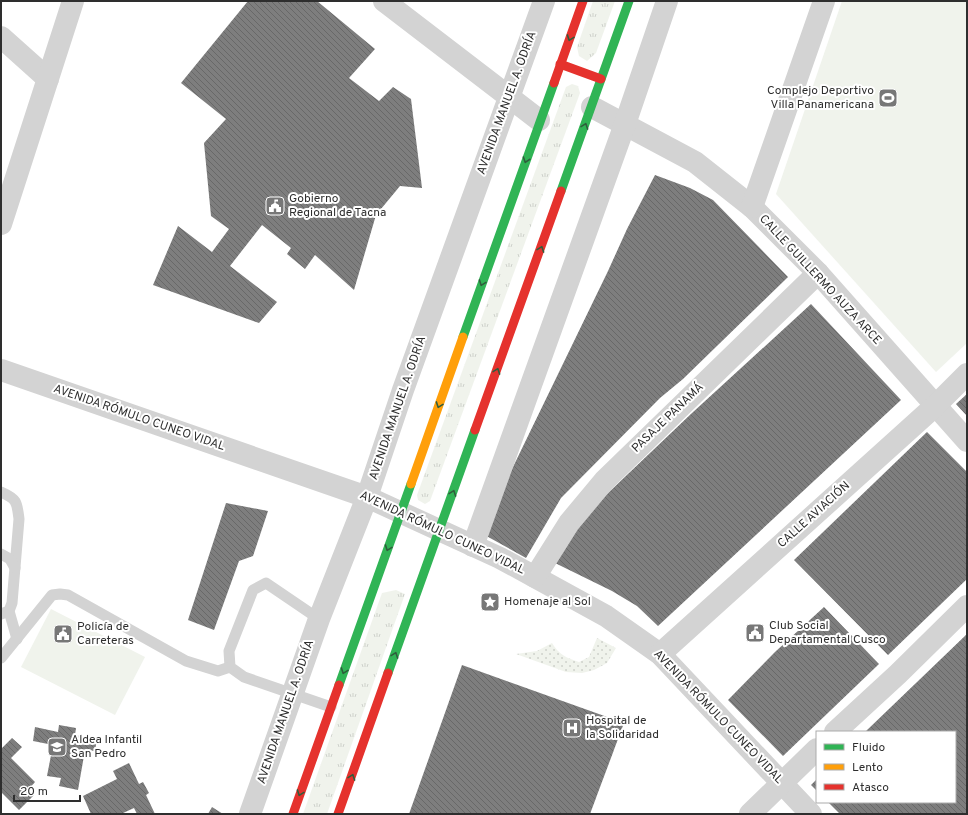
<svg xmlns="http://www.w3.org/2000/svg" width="968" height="815" font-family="Overpass,sans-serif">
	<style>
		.grass { fill: url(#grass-tufts) }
		.park { fill: url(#park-dots) }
		.pitch { fill: #f0f3ec }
		.building { fill: url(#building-back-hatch) }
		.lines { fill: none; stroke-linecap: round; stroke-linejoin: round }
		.lane { stroke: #d3d3d3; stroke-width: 11 }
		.street { stroke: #d3d3d3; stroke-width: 22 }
		.fast { stroke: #30b455; stroke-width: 9 }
		.slow { stroke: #ff9f0a; stroke-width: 9 }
		.jam { stroke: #e5322d; stroke-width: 9 }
		.oneway { stroke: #2f5d3c }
		.labels { text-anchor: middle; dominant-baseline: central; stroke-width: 4; stroke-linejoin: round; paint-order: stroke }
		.poi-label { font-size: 12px; fill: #2e2e2e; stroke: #fff; text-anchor: start }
		.street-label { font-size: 12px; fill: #2e2e2e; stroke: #fff }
	</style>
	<defs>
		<pattern id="grass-tufts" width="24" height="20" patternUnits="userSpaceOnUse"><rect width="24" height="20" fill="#f0f3ec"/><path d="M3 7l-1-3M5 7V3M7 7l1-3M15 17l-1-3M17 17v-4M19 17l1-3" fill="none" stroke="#ced1cb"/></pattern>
		<pattern id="park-dots" width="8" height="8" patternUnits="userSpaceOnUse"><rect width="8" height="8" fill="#f0f3ec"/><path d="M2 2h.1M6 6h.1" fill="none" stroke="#ced1cb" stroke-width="1.8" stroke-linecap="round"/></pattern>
		<pattern id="building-back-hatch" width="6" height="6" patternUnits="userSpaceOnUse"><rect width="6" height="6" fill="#7e7e7e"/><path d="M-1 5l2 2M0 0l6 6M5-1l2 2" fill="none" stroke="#686868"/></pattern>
	</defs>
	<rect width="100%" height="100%" fill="#fff"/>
	<g class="grass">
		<polygon points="593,1 615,1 596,53 587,61 579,56 577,47"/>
		<polygon points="572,84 578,86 580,93 430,501 425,504 418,500 417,495 566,87"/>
		<polygon points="396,590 405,594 327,814 303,814 382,593"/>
	</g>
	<path class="park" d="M597,638L616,648L607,663L594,670L582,673L566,672L516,654L537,651L552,643C559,655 567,658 579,662L589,657Z"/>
	<g class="pitch">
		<polygon points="842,1 967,1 967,343 936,372 776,194"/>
		<polygon points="51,609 145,657 115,715 21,667"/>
	</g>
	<g class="building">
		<polygon points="248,1 317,1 375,49 349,78 379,101 393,87 411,99 422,188 400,186 376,215 354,290 315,255 305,269 287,254 291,248 262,225 230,266 277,302 259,323 153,285 178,226 212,252 229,229 211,216 204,143 226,119 181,83"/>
		<polygon points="655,175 690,188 713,200 788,277 683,379 660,398 561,498 526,558 481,533 608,271 627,229"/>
		<polygon points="811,304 901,400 658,626 637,606 612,591 555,563 587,513 692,413"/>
		<polygon points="967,394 967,416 956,404"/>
		<polygon points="927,432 967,472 967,579 888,655 794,560"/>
		<polygon points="226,503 268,511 253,556 239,561 214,630 188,620"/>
		<polygon points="824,607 879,664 783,756 728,700 775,652"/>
		<polygon points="967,634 967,814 840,814 828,802 955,802 955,732 865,732"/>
		<polygon points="462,665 624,723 590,814 409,814"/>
		<polygon points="59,725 76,728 75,735 97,739 95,751 85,750 78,790 59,786 61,778 47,776 53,745 33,741 35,727 58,732"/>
		<polygon points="12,738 22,747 11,758 35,782 28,790 34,795 19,810 1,792 1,749"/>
		<polygon points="129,763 139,784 143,782 149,793 146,795 155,814 137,814 134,808 121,814 100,814 99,813 91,814 83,796 117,779 113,771"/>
		<polygon points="817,779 817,791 811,785"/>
		<polygon points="212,807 223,814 208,814"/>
	</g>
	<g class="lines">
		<g class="lane">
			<path d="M1,492C17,499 17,502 19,519L12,603L9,611L1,614"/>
			<polyline points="1,554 10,559 15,568"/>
			<polyline points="9,611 17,639"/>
			<polyline points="319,619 266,583 253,590 229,651 230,667 244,677 331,707"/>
			<polyline points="1,658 52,595 60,594 68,595 186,661 218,671 230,667"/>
		</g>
		<g class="street">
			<polyline points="384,1 539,120"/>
			<polyline points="1,37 48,79"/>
			<polyline points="592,107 695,162 752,207 818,273 967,441"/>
			<polyline points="752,207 824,1"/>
			<polyline points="1,224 73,1"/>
			<polyline points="1,370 367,497 500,558 535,577 606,616 660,654 811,814"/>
			<polyline points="473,546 625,124 667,1"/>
			<polyline points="535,577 569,523 604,481 818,273"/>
			<polyline points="660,654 935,406 967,374"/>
			<polyline points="835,732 898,674 967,606"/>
			<polyline points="250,814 319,619 367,497 403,390 544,1"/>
			<polyline points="750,814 817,749"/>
		</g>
		<g class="fast">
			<polyline points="561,191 629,1"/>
			<polyline points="463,337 554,83"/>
			<polyline points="388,673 475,430"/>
			<polyline points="339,685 411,484"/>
		</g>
		<polyline class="slow" points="411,484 463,337"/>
		<g class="jam">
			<polyline points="560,64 601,79"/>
			<polyline points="554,83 583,1"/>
			<polyline points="475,430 561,191"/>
			<polyline points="293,814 339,685"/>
			<polyline points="338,814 388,673"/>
		</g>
	</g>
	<defs><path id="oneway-chevron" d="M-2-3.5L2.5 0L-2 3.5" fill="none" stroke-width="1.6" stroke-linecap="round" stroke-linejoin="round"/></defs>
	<g class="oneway">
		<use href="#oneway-chevron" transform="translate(570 38) rotate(110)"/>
		<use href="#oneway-chevron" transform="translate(585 126) rotate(-70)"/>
		<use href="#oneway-chevron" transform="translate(526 160) rotate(109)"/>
		<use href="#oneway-chevron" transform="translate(541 249) rotate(-70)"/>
		<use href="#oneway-chevron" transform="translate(482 283) rotate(110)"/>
		<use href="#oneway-chevron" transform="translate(497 371) rotate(-70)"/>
		<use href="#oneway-chevron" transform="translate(439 405) rotate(110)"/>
		<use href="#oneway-chevron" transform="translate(453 493) rotate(-70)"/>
		<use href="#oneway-chevron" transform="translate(388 548) rotate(110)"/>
		<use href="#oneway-chevron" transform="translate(395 655) rotate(-70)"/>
		<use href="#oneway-chevron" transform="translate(344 671) rotate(110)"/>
		<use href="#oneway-chevron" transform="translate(352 777) rotate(-70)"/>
		<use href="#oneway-chevron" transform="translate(300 793) rotate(110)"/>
	</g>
	<defs>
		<g id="stadium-square" transform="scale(1)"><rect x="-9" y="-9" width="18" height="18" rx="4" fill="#777" stroke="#fff"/><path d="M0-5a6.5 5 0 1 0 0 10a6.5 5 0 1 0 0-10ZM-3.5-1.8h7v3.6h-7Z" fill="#fff"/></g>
		<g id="civic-square" transform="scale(1)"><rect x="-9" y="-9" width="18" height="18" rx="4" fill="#777" stroke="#fff"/><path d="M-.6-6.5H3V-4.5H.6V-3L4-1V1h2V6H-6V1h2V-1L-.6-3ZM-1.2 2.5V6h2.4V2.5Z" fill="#fff"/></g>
		<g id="sight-square" transform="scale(1)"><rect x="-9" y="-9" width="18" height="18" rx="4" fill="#777" stroke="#fff"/><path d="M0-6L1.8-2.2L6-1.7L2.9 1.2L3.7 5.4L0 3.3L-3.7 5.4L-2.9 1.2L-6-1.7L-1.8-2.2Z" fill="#fff"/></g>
		<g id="hospital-square" transform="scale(1)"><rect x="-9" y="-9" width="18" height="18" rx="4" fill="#777" stroke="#fff"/><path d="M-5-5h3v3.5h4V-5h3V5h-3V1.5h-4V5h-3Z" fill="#fff"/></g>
		<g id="school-square" transform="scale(1)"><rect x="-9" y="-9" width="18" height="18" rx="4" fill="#777" stroke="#fff"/><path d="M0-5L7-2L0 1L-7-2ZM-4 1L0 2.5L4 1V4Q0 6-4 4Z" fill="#fff"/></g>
	</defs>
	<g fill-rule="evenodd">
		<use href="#stadium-square" x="888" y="98"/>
		<use href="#civic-square" x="275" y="206"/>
		<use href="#sight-square" x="490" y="602"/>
		<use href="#civic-square" x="755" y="633"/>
		<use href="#civic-square" x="63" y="634"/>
		<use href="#hospital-square" x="572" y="728"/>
		<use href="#school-square" x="57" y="747"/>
	</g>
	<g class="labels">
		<g class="poi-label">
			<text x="874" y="91" text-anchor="end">Complejo Deportivo<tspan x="874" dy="14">Villa Panamericana</tspan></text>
			<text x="289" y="199">Gobierno<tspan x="289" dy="14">Regional de Tacna</tspan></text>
			<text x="504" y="602">Homenaje al Sol</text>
			<text x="769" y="626">Club Social<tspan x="769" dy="14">Departamental Cusco</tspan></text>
			<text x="77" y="627">Policía de<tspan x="77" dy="14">Carreteras</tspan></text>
			<text x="586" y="721">Hospital de<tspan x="586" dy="14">la Solidaridad</tspan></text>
			<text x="71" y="740">Aldea Infantil<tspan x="71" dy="14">San Pedro</tspan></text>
		</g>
		<g class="street-label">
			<text transform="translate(507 103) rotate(-70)">AVENIDA MANUEL A. ODRÍA</text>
			<text transform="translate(820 280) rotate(47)">CALLE GUILLERMO AUZA ARCE</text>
			<text transform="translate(398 408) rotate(-71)">AVENIDA MANUEL A. ODRÍA</text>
			<text transform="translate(139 418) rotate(19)">AVENIDA RÓMULO CUNEO VIDAL</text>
			<text transform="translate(668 418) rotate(-44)">PASAJE PANAMÁ</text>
			<text transform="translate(814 515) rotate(-42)">CALLE AVIACIÓN</text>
			<text transform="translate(442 533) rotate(25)">AVENIDA RÓMULO CUNEO VIDAL</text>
			<text transform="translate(286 712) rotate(-71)">AVENIDA MANUEL A. ODRÍA</text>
			<text transform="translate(718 717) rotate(46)">AVENIDA RÓMULO CUNEO VIDAL</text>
		</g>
	</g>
	<rect width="968" height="815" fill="none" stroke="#2e2e2e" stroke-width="4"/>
	<rect x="816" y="731" width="140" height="72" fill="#ffffff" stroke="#ababab"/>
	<rect x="824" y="744" width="20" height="6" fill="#30b455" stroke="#ababab"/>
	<text x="852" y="751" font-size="12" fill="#2e2e2e">Fluido</text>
	<rect x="824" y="764" width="20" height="6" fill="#ff9f0a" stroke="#ababab"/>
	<text x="852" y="771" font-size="12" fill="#2e2e2e">Lento</text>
	<rect x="824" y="784" width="20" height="6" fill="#e5322d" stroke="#ababab"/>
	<text x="852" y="791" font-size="12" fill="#2e2e2e">Atasco</text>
	<path d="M14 795v6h66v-6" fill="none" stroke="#2e2e2e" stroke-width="2"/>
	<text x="20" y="795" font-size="12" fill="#2e2e2e" stroke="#ffffff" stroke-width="3" paint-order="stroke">20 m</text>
</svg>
